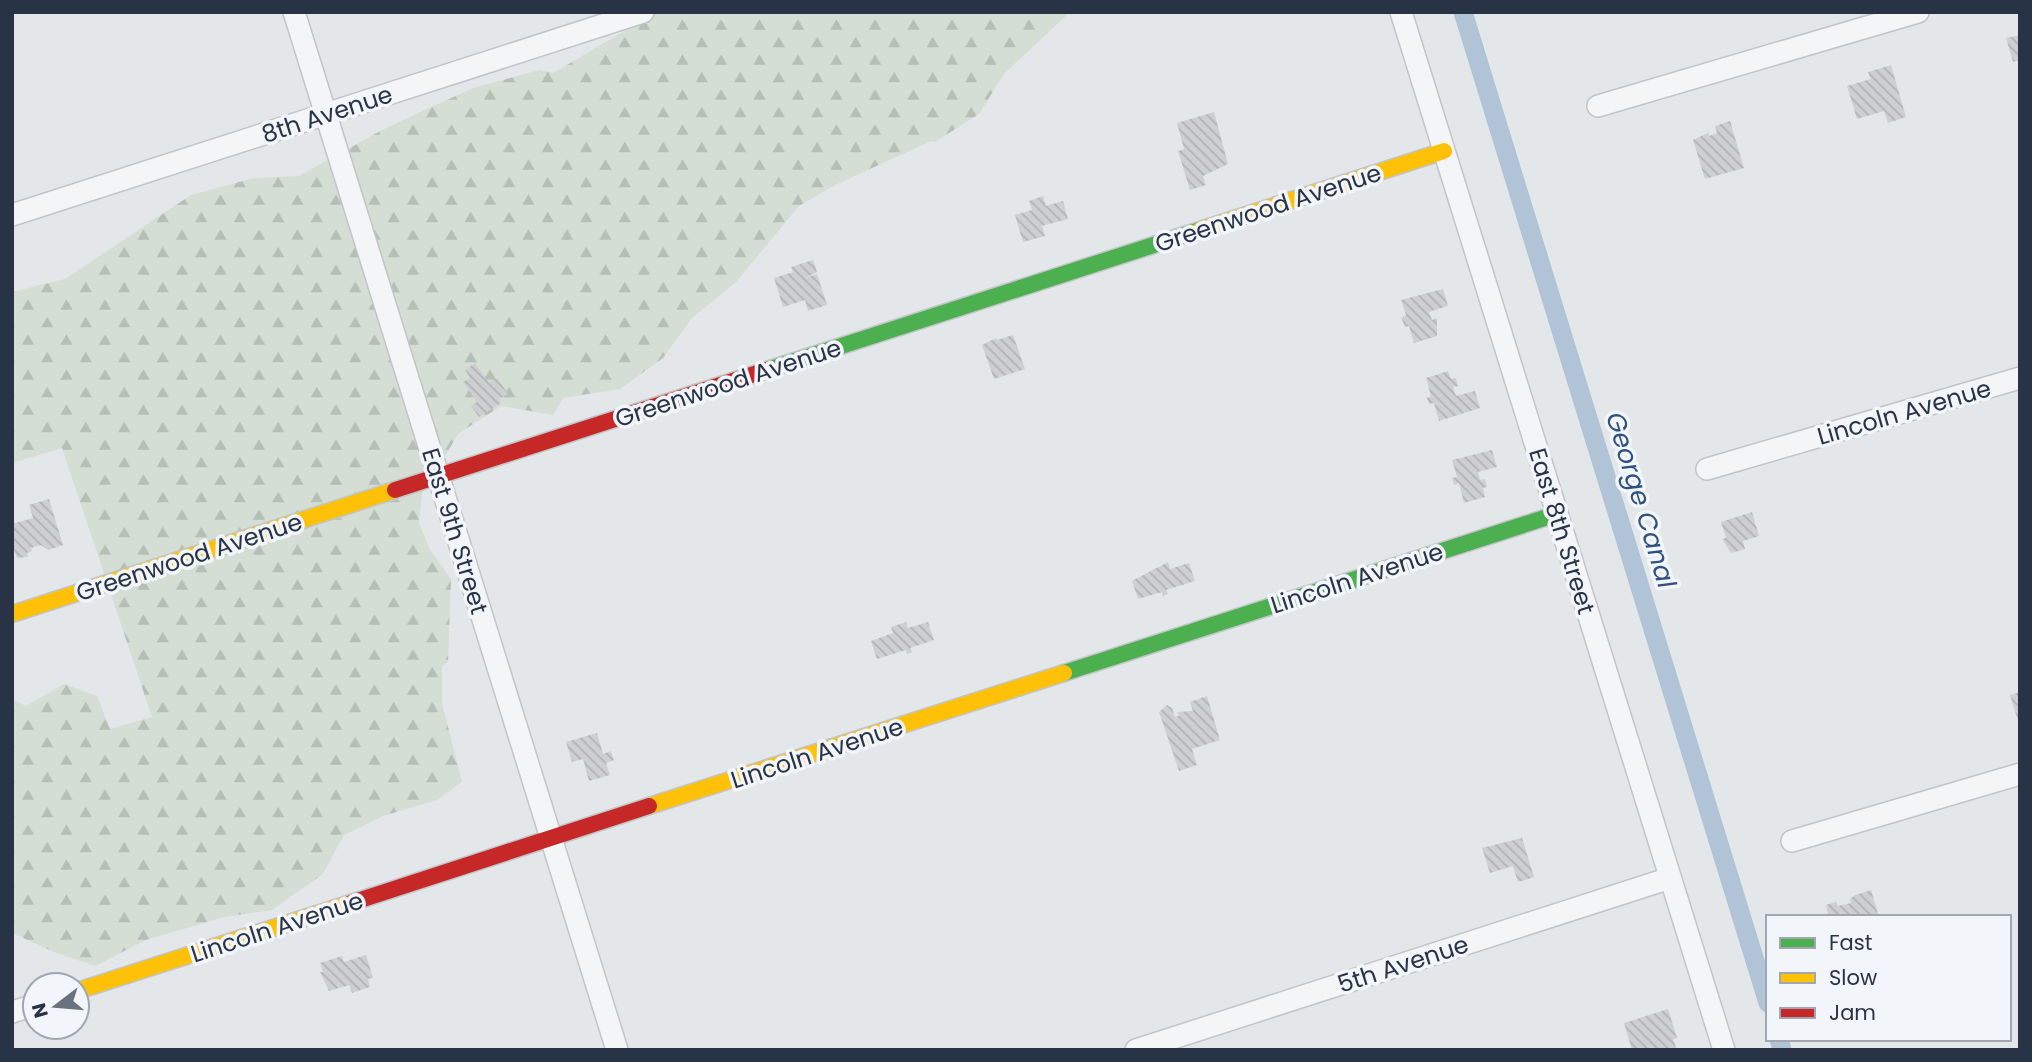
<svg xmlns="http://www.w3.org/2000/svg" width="2032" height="1062" font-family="Poppins,sans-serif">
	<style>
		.forest { fill: url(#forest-firs) }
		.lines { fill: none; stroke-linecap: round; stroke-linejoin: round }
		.canal { stroke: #b0c3d7; stroke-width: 19 }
		.building { fill: url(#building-back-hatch) }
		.street-casing { stroke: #c2c5c8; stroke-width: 24 }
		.fast-casing { stroke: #c2c5c8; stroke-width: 19 }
		.slow-casing { stroke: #c2c5c8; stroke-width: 19 }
		.jam-casing { stroke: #c2c5c8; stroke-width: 19 }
		.street { stroke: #f4f5f7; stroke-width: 21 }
		.fast { stroke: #4caf50; stroke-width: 16 }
		.slow { stroke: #ffc107; stroke-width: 16 }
		.jam { stroke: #c62828; stroke-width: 16 }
		.labels { text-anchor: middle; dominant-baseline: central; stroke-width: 7; stroke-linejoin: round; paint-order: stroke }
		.street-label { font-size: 24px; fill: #283346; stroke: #f2f5f9 }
		.water-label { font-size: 26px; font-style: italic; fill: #2e517e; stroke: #f2f5f9 }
	</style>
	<defs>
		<pattern id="forest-firs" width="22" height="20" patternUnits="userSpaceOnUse" patternTransform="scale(1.75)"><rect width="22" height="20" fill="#d4ded4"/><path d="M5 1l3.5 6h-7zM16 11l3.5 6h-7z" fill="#b6bfb7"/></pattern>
		<pattern id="building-back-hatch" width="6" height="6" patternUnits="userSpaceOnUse" patternTransform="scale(1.75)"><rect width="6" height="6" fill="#cdcfd2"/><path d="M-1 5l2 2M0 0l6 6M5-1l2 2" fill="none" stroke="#b0b2b6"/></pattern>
	</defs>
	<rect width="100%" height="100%" fill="#e4e7ea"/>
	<polygon class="forest" points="657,12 1070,12 1004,74 979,114 935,142 931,141 835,185 799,206 736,282 692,318 663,358 620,389 563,398 553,415 501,406 458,434 437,470 423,485 419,523 430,550 451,579 448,662 442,666 442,703 462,782 437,800 383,816 344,835 323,874 272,910 224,917 146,940 95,966 54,952 12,933 12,699 26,706 64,684 97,696 110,729 152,717 62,448 12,463 12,292 65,279 191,195 254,178 299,176 382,130 473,88 540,70 553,73"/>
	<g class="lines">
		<g class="canal">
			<polyline points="1463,12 1768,1003"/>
			<polyline points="1779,1039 1782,1050"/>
		</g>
	</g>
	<g class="building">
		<polygon points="2020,35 2020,60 2013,62 2006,38"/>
		<polygon points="1891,65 1906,117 1888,123 1884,111 1857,119 1847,86 1871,79 1868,72"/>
		<polygon points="1214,112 1228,164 1203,176 1206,185 1190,190 1178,151 1184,149 1177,123"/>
		<polygon points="1730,121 1744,168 1705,179 1693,140 1708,133 1709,136 1717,133 1715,126"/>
		<polygon points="1043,196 1046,206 1063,201 1068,219 1042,226 1045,236 1023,242 1015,215 1032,210 1029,201"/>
		<polygon points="813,260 817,272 805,278 817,274 827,305 808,311 805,300 783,307 774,278 793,272 791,267"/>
		<polygon points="1443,289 1448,306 1429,312 1432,320 1437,318 1437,336 1414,343 1409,326 1405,327 1401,317 1406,315 1401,300"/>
		<polygon points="1013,335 1025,369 994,379 982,345 996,338 997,340"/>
		<polygon points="475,363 489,383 497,378 508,394 499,399 501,403 479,417 471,406 477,402 463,382 470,378 465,370"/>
		<polygon points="1448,371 1451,379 1456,378 1458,386 1453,387 1456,396 1475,391 1480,408 1439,421 1434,403 1429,404 1427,398 1431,396 1426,378"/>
		<polygon points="1492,450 1497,467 1478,472 1480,480 1485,479 1487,487 1483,488 1485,497 1464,503 1459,483 1454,485 1452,478 1457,477 1452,460"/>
		<polygon points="49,499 63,545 48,550 41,545 31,548 32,551 27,553 28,557 17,558 12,544 12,524 33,518 29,505"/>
		<polygon points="1752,512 1759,536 1743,541 1745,549 1731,553 1722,539 1726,538 1721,522"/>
		<polygon points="1168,562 1170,569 1189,563 1195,581 1166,590 1168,594 1163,596 1162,592 1138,599 1132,581"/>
		<polygon points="906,622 908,628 928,622 934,640 910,648 912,652 907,654 906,650 877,659 871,641 893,633 891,627"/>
		<polygon points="2020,692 2020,720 2018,721 2010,695"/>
		<polygon points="1207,696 1220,740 1192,749 1197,765 1179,771 1159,712 1167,705 1172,708 1175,717 1179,716 1177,712 1193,711 1190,702"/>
		<polygon points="597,733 603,754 611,751 614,760 606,763 610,775 589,781 583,759 572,762 566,742"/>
		<polygon points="1522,838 1534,877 1518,882 1513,866 1490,873 1482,848"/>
		<polygon points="1871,890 1879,917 1829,917 1826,905 1836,902 1838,906 1851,903 1850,899 1855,895"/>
		<polygon points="366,955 373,978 368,979 370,987 352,993 349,985 329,991 320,972 323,972 320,963 342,956 344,962"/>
		<polygon points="1668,1009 1677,1038 1673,1039 1677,1050 1632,1050 1624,1023"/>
	</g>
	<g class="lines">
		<g class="street-casing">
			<g id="street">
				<polyline points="294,12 617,1050"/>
				<polyline points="1401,12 1724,1050"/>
				<polyline points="1598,106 1918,12"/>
				<polyline points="12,215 643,12"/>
				<polyline points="1707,469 2020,378"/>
				<polyline points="1792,841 2020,774"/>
				<polyline points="12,1012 35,1005"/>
				<polyline points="1136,1050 1670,878"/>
			</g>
		</g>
		<g class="fast-casing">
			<g id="fast">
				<polyline points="770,369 1200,230"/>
				<polyline points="1064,673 1557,514"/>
			</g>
		</g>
		<g class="slow-casing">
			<g id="slow">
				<polyline points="1200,230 1444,151"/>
				<polyline points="12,614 395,490"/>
				<polyline points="649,806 1064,673"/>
				<polyline points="77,991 351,903"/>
			</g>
		</g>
		<g class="jam-casing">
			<g id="jam">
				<polyline points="395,490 770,369"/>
				<polyline points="351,903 649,806"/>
			</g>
		</g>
		<use href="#street" class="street"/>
		<use href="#fast" class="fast"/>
		<use href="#slow" class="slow"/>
		<use href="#jam" class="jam"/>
	</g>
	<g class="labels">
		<g class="street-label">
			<text transform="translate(327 114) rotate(-18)">8th Avenue</text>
			<text transform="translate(1268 208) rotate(-18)">Greenwood Avenue</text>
			<text transform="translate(728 383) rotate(-18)">Greenwood Avenue</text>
			<text transform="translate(1904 412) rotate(-16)">Lincoln Avenue</text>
			<text transform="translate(455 531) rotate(73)">East 9th Street</text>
			<text transform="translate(1562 531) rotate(73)">East 8th Street</text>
			<text transform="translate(189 557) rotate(-18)">Greenwood Avenue</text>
			<text transform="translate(1357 578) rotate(-18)">Lincoln Avenue</text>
			<text transform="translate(817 753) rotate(-18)">Lincoln Avenue</text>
			<text transform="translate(277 927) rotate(-18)">Lincoln Avenue</text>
			<text transform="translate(1403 964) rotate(-18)">5th Avenue</text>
		</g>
		<g class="water-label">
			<text transform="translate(1641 500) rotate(73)">George Canal</text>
		</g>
	</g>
	<rect width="2032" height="1062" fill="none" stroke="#283346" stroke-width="28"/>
	<rect x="1766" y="915" width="245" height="126" fill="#f2f5f9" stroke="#a1a7b1" stroke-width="2"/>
	<rect x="1780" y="938" width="35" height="10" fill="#4caf50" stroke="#a1a7b1" stroke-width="2"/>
	<text x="1829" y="950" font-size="21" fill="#283346">Fast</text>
	<rect x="1780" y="973" width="35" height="10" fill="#ffc107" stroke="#a1a7b1" stroke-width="2"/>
	<text x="1829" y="985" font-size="21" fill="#283346">Slow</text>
	<rect x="1780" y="1008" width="35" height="10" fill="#c62828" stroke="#a1a7b1" stroke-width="2"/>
	<text x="1829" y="1020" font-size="21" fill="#283346">Jam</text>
	<g transform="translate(56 1006) rotate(254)"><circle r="33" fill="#f2f5f9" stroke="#a1a7b1" stroke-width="2"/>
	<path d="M0-5L12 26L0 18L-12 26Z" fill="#6a727f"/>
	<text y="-10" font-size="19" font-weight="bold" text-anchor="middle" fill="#283346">N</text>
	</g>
</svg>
